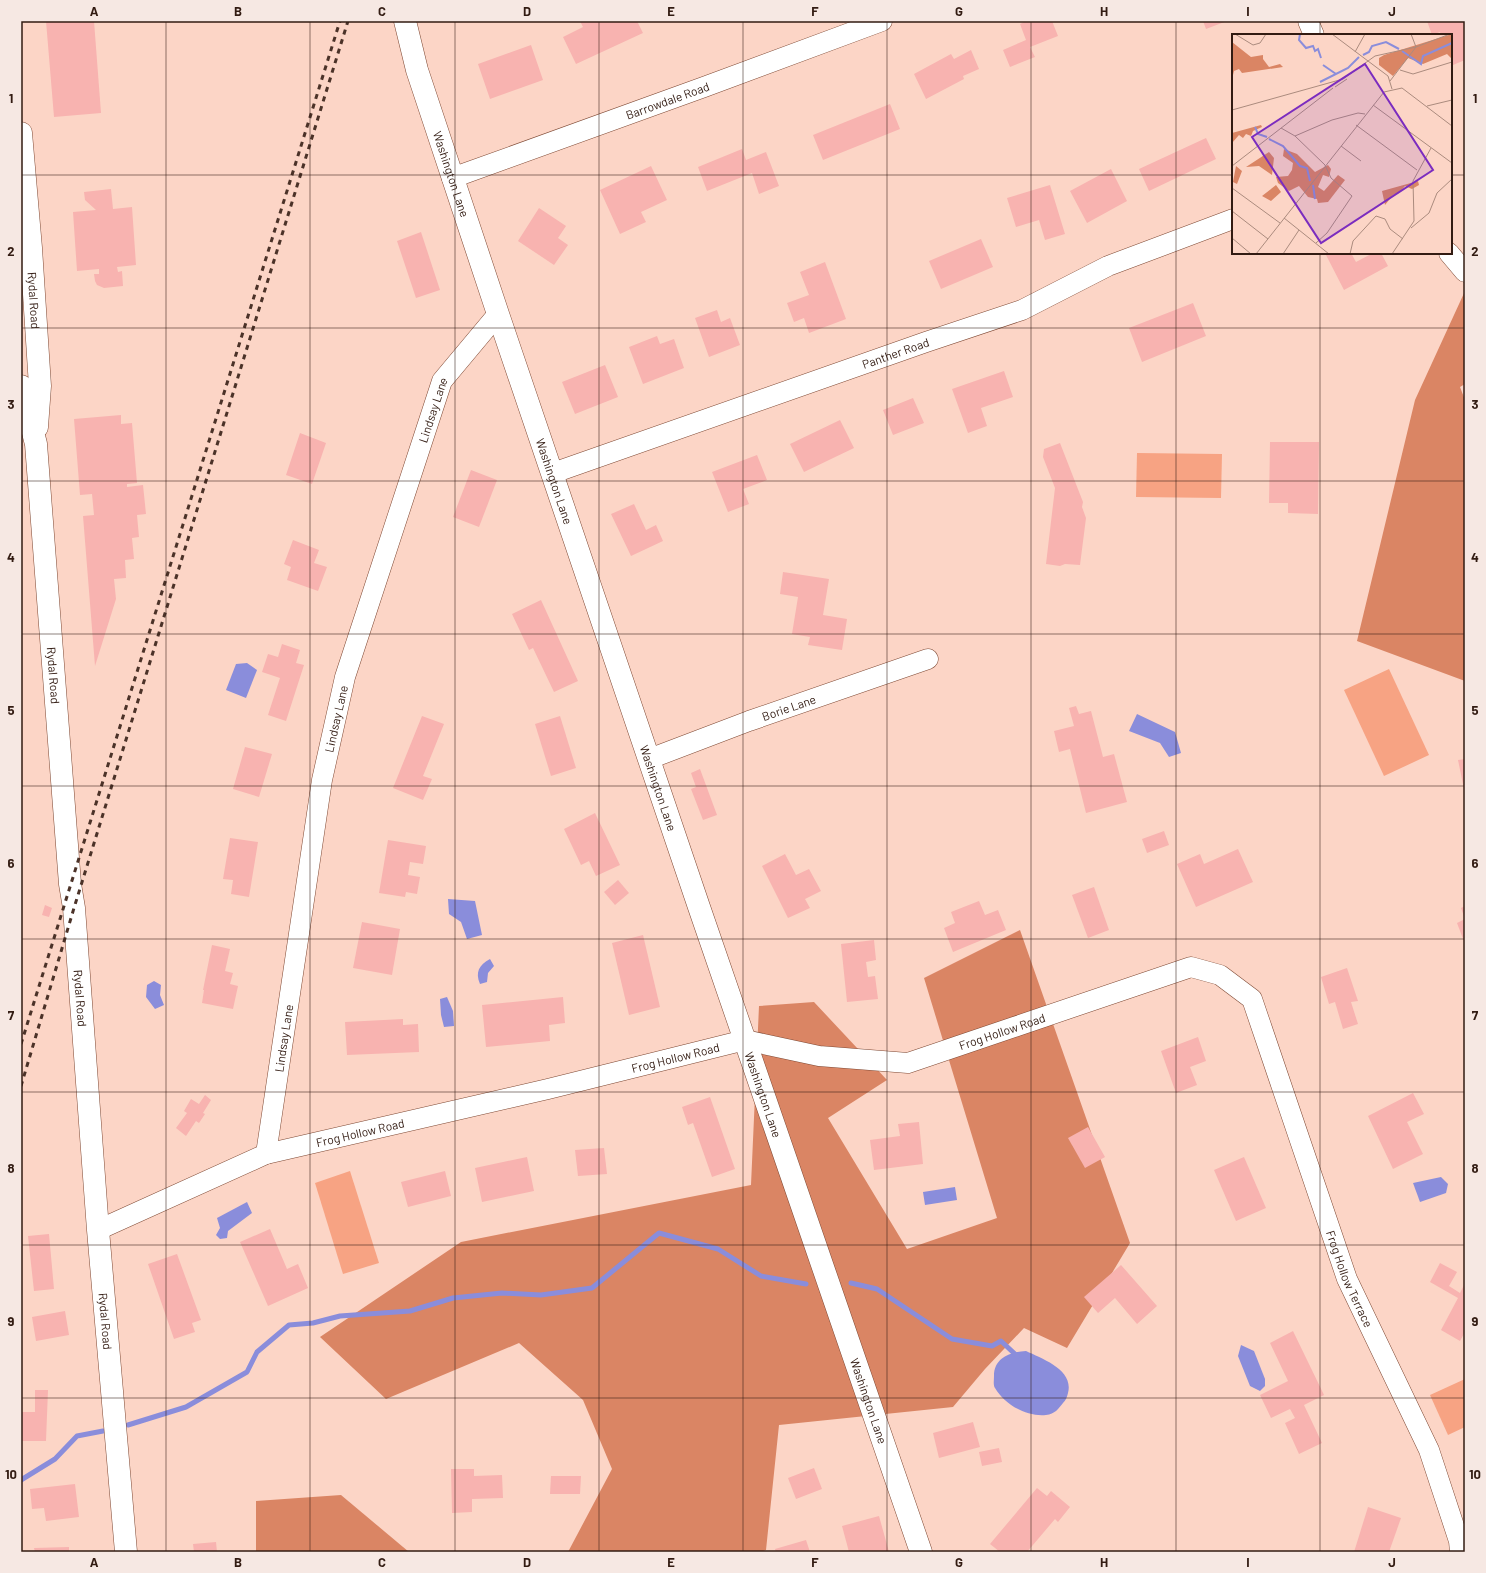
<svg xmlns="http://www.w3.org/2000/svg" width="1486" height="1573" font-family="Barlow,sans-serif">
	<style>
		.green { fill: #f7a383 }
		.forest { fill: #da8564 }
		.water { fill: #8a8ddb }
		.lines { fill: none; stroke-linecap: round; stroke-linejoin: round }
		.stream { stroke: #8a8ddb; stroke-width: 5 }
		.building { fill: #f8b3b0 }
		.street-casing { stroke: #7e4833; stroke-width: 21 }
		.secondary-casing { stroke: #7e4833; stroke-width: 23 }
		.street { stroke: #fff; stroke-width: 20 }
		.secondary { stroke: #fff; stroke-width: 22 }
		.rail { stroke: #4b3228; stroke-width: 3; stroke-dasharray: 5 5; stroke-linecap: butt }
		.grid { fill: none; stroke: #321b12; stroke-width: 1; stroke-opacity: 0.55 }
		.labels { text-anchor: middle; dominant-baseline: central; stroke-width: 3; stroke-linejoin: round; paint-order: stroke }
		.street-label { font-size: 12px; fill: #321b12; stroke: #f6e8e3 }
		.inset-river { fill: none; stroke: #8a8ddb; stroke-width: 2 }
		.inset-road { fill: none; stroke: #ab8b7e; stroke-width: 1 }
		.view { fill: #7b2cbf; fill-opacity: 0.15; stroke: #7b2cbf; stroke-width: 2 }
		.inset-edge { fill: none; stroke: #321b12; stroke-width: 2 }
		.neatline { fill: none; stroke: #321b12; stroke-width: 1.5 }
		.grid-label { font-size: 13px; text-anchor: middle; font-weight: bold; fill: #321b12 }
	</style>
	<rect width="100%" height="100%" fill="#fcd5c6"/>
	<g class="green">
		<polygon points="1137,453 1222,454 1221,498 1136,497"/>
		<polygon points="1389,669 1429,755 1384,776 1344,690"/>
		<polygon points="350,1171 379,1263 343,1274 315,1183"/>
		<polygon points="1465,1379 1465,1427 1448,1435 1430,1395"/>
	</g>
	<g class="forest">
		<polygon points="1465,291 1465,384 1460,387 1465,400 1465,681 1357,641 1415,400"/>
		<polygon points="1020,930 1130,1243 1067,1348 1024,1328 985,1369 953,1407 779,1425 766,1550 761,1552 568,1552 612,1469 583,1400 519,1343 386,1399 320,1337 461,1242 751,1185 759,1006 814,1002 887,1080 828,1118 907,1249 997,1218 924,978"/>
		<polygon points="341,1495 409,1552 256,1552 256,1501"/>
	</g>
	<g class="water">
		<polygon points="247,663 257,670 246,698 226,690 236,664"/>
		<polygon points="1137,714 1175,732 1181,753 1169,757 1160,743 1129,731"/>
		<polygon points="448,899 475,901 482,935 467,939 461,922 449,914"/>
		<path d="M490,959L494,966L488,973L487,982L480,984C475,972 479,965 490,959Z"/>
		<polygon points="154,981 161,985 160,995 164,1005 155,1009 146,997 147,985"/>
		<polygon points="447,997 453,1011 454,1026 444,1027 441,1015 440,999"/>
		<polygon points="1441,1177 1448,1184 1446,1193 1420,1202 1413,1183"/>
		<polygon points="955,1187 957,1200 925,1205 923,1192"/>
		<polygon points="247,1202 252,1213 228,1231 227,1238 220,1239 216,1235 220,1228 217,1218"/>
		<polygon points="1241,1345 1254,1351 1265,1379 1265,1386 1260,1391 1250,1386 1238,1356"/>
		<path d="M1026,1351C1043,1359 1074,1370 1068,1393C1067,1397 1066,1400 1063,1403C1058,1409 1055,1414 1046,1415C1027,1417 1005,1405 995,1388C993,1385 994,1380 994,1376C994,1357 1011,1352 1026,1351Z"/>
	</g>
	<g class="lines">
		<g class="stream">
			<polyline points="851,1283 877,1289 952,1339 992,1346 1001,1341 1017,1356"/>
			<polyline points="128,1425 186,1407 247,1372 257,1352 289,1325 313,1323 340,1316 410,1311 453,1298 502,1293 541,1295 592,1288 659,1233 718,1249 761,1276 806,1284"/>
			<polyline points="21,1480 55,1459 77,1436 103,1431"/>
		</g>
	</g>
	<g class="building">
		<polygon points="46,21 94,21 101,113 54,117"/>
		<polygon points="580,21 615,21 615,22 619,21 637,21 643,33 576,64 563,37 583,27"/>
		<polygon points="1026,21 1052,21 1058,36 1030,47 1035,57 1010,67 1003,50 1026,40 1020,24"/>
		<polygon points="1203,21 1227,21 1206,29"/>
		<polygon points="1427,21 1465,21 1465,60 1453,65 1451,61 1451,35 1441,35 1440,32 1432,35"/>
		<polygon points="531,45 543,80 490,99 478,64"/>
		<polygon points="971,50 979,69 963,76 964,79 926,99 914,74 951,54 954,59"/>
		<polygon points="890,104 900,129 823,160 813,135"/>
		<polygon points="1206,138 1216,159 1149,191 1139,169"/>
		<polygon points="742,149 746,160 766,152 779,186 759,194 752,173 707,191 698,167"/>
		<polygon points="651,166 667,200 641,212 646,222 620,234 600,190"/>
		<polygon points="1111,169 1127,201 1087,223 1070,191"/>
		<polygon points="1050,185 1065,234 1045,240 1039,220 1016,227 1007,198"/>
		<polygon points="111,189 113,209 132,207 136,265 117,267 118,272 122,271 123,286 104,288 97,285 95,281 94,274 99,274 99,269 77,271 73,212 96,210 85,200 84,192"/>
		<polygon points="539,208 566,226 558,238 568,245 554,265 518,241"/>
		<polygon points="421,232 440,290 416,298 397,241"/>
		<polygon points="981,239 993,267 941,289 929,261"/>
		<polygon points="1325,253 1351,253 1356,262 1373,253 1381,253 1388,266 1344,290"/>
		<polygon points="825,262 846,319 809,333 804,318 794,322 787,303 809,295 800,272"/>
		<polygon points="1193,303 1206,336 1142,362 1129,328"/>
		<polygon points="717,310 721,322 730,318 740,345 709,357 695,318"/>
		<polygon points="657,336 660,344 674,339 684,368 643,384 629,347"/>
		<polygon points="605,365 618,397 575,414 562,382"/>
		<polygon points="1004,371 1013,397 981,408 987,426 968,433 952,389"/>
		<polygon points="913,398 924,423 893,435 883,410"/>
		<polygon points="121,415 121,424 132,423 137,483 127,484 127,487 143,485 146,514 137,515 139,537 132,538 134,559 125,560 126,578 114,579 116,599 95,666 83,516 94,515 92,494 80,495 74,419"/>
		<polygon points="840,420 854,448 804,472 790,444"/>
		<polygon points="300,433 326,443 312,484 286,475"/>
		<polygon points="1270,442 1319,442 1318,514 1288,513 1288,503 1269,503"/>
		<polygon points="1060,443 1083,502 1082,507 1086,518 1080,565 1065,564 1060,566 1046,564 1055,488 1043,457 1044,449"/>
		<polygon points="757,455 767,480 743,489 749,504 728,512 712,472"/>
		<polygon points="471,470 497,480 479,527 453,517"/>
		<polygon points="634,504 646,530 656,525 663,541 631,556 611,514"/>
		<polygon points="293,540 319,550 314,563 327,567 318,591 287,580 291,567 284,564"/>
		<polygon points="783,572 829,579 823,615 847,619 842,650 808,645 810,637 792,634 798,597 780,594"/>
		<polygon points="541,600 578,681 554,692 533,648 529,650 512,614"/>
		<polygon points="282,644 300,650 296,663 304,665 286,721 268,715 280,678 262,672 268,654 278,657"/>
		<polygon points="1076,706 1079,714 1091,711 1103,757 1114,754 1127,802 1086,813 1070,749 1059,752 1054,731 1074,726 1069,708"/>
		<polygon points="422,716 444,724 423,776 432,779 423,800 393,788"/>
		<polygon points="560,716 576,768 551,776 535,724"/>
		<polygon points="245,747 272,754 259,797 233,789"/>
		<polygon points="1465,759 1465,789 1464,789 1458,760"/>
		<polygon points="700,769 717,815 703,820 691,789 696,787 691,773"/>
		<polygon points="595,813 620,865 596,876 589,861 581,865 564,829"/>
		<polygon points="1164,831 1169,845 1147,853 1142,839"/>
		<polygon points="230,838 258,842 249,897 231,894 233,880 223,879"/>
		<polygon points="388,840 426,846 423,864 410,862 408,875 420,877 417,894 406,892 405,897 379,893"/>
		<polygon points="1238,849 1253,882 1196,907 1177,864 1200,854 1204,864"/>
		<polygon points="785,854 796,875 809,869 821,891 805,899 810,908 788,918 762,866"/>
		<polygon points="618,880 629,893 615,905 604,892"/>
		<polygon points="1094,887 1109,930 1088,938 1072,895"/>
		<polygon points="979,901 985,915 998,910 1006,930 953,952 944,928 955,923 951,912"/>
		<polygon points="45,905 52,908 49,917 42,915"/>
		<polygon points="1465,906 1465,919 1461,908"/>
		<polygon points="1465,919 1465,944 1457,923"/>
		<polygon points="362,922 400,929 392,975 353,968"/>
		<polygon points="643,935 660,1007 629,1015 612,943"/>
		<polygon points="874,940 876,960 866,962 868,977 875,976 878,999 847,1002 841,944"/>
		<polygon points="212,945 230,949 225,971 233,973 230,984 238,986 233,1009 202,1003 204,990 203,990"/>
		<polygon points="1347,968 1358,1001 1351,1002 1358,1024 1343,1029 1335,1002 1329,1004 1321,977"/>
		<polygon points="563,997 565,1023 549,1025 550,1041 486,1047 482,1005"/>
		<polygon points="403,1019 403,1025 418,1024 419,1052 347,1055 345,1022"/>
		<polygon points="1198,1037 1206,1061 1190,1067 1197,1085 1176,1093 1161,1051"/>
		<polygon points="1413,1093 1424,1114 1407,1122 1423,1154 1393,1169 1368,1116"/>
		<polygon points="205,1095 211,1100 203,1113 205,1114 199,1123 196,1121 186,1136 176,1128 187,1113 184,1111 191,1099 199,1104"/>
		<polygon points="710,1097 735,1169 712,1177 693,1123 688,1125 682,1107"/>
		<polygon points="919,1122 923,1164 874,1170 870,1140 900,1136 898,1124"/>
		<polygon points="1088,1127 1105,1157 1085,1168 1068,1138"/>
		<polygon points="604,1148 607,1174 578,1176 575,1150"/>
		<polygon points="527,1157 534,1191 482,1202 475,1168"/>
		<polygon points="1244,1157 1266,1208 1236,1221 1214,1170"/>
		<polygon points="445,1171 451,1196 408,1207 401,1182"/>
		<polygon points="270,1229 287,1269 298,1264 308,1288 268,1306 240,1242"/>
		<polygon points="49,1234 54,1289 34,1291 28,1236"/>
		<polygon points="177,1254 201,1320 192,1323 195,1332 174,1339 148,1264"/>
		<polygon points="1440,1263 1457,1272 1449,1286 1460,1293 1465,1283 1465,1332 1460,1341 1441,1330 1458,1298 1430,1282"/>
		<polygon points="1121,1265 1157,1306 1137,1324 1115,1298 1098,1313 1084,1297"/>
		<polygon points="65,1311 69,1335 36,1341 32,1317"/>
		<polygon points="1293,1331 1324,1395 1304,1405 1322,1443 1299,1454 1285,1423 1295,1418 1290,1409 1271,1418 1260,1395 1288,1381 1270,1343"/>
		<polygon points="35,1390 48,1390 46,1441 21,1441 21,1412 35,1412"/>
		<polygon points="973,1422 980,1447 939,1458 933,1433"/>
		<polygon points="999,1448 1002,1462 982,1466 979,1452"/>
		<polygon points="814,1468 822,1489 796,1499 788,1478"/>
		<polygon points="451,1469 474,1469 474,1476 502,1475 503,1498 472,1499 472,1512 452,1513"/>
		<polygon points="551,1476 581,1476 580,1494 550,1494"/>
		<polygon points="75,1484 79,1517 46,1521 44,1508 32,1509 30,1489"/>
		<polygon points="1037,1488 1047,1496 1051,1491 1070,1507 1058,1522 1055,1519 1027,1552 1000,1552 990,1544"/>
		<polygon points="1368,1507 1401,1518 1389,1552 1354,1552"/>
		<polygon points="879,1516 889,1552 849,1552 842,1526"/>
		<polygon points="806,1540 810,1552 776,1552 775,1549"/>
		<polygon points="216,1542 217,1552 194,1552 193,1544"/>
		<polygon points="69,1547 69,1552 35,1552 34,1548"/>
	</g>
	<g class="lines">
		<g class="street-casing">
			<g id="street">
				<polyline points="1308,21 1314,35"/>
				<path id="s1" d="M452,178L704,87L882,21"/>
				<polyline points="1449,253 1465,272"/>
				<path id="s2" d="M553,473L926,342L1022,310L1108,266L1233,219"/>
				<path id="s3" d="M649,759L749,721L928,659"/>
				<path id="s4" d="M266,1154L322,780L345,677L442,381L498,314"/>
				<path id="s5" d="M98,1230L266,1154L548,1089L745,1040L819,1056L908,1063L1191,967L1220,975L1252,999L1347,1279L1429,1450L1459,1541L1460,1552"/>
			</g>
		</g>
		<g class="secondary-casing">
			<g id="secondary">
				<path id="s6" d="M405,21L417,70L498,314L699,907L921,1552"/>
				<path id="s7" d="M21,133L31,248L40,386L37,427"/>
				<path id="s8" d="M21,386L36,444L70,884L74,908L98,1230L126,1552"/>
			</g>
		</g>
		<use href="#street" class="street"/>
		<use href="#secondary" class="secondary"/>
		<g class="rail">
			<polyline points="21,1044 340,21"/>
			<polyline points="21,1086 74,908 348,21"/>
		</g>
	</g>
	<path class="grid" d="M166,21V1552M310,21V1552M455,21V1552M599,21V1552M743,21V1552M887,21V1552M1031,21V1552M1176,21V1552M1320,21V35M21,175H1233M1451,175H1465M1320,253V1552M21,328H1465M21,481H1465M21,634H1465M21,786H1465M21,939H1465M21,1092H1465M21,1245H1465M21,1398H1465"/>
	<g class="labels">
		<g class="street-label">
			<text stroke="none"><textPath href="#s1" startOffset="229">Barrowdale Road</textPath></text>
			<text stroke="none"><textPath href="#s6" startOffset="160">Washington Lane</textPath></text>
			<text stroke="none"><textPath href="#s7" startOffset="168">Rydal Road</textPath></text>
			<text stroke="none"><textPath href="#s2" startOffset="363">Panther Road</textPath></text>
			<text stroke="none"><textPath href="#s4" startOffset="765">Lindsay Lane</textPath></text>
			<text stroke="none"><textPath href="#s6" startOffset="484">Washington Lane</textPath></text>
			<text stroke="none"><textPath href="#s8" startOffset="292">Rydal Road</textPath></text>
			<text stroke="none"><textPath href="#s3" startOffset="149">Borie Lane</textPath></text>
			<text stroke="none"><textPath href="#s4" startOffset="441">Lindsay Lane</textPath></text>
			<text stroke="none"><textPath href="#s6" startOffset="808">Washington Lane</textPath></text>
			<text stroke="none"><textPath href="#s8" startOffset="616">Rydal Road</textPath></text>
			<text stroke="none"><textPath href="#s5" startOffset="941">Frog Hollow Road</textPath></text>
			<text stroke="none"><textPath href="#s4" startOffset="117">Lindsay Lane</textPath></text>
			<text stroke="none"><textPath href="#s5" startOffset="605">Frog Hollow Road</textPath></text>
			<text stroke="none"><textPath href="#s6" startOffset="1132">Washington Lane</textPath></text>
			<text stroke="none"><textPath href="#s5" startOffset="281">Frog Hollow Road</textPath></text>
			<text stroke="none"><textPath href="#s5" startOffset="1507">Frog Hollow Terrace</textPath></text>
			<text stroke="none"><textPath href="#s8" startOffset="940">Rydal Road</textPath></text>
			<text stroke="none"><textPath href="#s6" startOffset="1456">Washington Lane</textPath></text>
		</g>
	</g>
	<g transform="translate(1232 34)">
		<rect width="220" height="220" fill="#fcd5c6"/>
		<path d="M220,0V25L215,20L191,30L176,24L161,42L147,31V24L152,21ZM0,8L19,23L31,21V25L37,33L48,30L51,33L10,39L7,35L2,37L0,45ZM29,91L30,93L21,97L19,102L14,100L11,104L7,101L0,109V99ZM52,115L65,120L83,138L96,131L99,135L97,143L91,141L86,153L92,157L106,141L113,146L96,168L86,169L85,165L76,163L67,152L57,157L46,149L44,143L56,142L60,136L61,129L51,122ZM37,118L42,124L40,141L27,132L14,133ZM4,132L10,137L5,150L1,148ZM186,147L187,151L180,155L173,152L167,159L161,161L153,171L150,157ZM44,151L49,158L39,167L30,162Z" fill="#da8564"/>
		<path class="inset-river" d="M68,0L67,6L74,14L81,12L83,17L86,15L89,24M170,17L189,30L191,22L220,9M131,21L137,18L140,12L154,8L167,15M91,31L104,40M88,48L116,34L127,23M23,93L26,100L35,103M37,105L51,112L68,132L75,134L78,147M81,151L83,165"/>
		<path class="inset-road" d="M3,0L21,11L28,9L34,0M100,0L156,42L160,55M123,18L133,0M168,36L181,40L220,28M158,47L184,13L179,0M103,53L115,45M141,71L220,129M195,72L220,66M0,76L111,45L143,22L184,13L218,0M124,91L185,136M49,94L63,102L93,131L99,144L120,162L95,199L84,209M63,102L100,86L126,79L133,80M109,112L129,127M0,132L101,54M0,154L48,189M0,177L36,205M52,184L97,220M179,194L197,179L205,159L220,145M0,204L19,220M24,220L152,58L170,54L220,92M51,220L67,196M118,220L121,207L144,182L153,185L158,195L171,205M160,220L182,187L181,147L199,114"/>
		<path class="view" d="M133,30L201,136L89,209L20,103Z"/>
		<rect width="220" height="220" class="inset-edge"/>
	</g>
	<rect width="1486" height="1573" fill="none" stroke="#f6e8e3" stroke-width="44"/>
	<rect x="22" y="22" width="1442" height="1529" class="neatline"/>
	<g class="grid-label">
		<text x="94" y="16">A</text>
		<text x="238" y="16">B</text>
		<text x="382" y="16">C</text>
		<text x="527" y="16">D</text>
		<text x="671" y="16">E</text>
		<text x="815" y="16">F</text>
		<text x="959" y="16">G</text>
		<text x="1104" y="16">H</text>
		<text x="1248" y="16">I</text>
		<text x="1392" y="16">J</text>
		<text x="11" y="103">1</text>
		<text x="1475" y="103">1</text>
		<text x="11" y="256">2</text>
		<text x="1475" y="256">2</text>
		<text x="11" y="409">3</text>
		<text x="1475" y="409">3</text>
		<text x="11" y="562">4</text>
		<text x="1475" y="562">4</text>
		<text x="11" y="715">5</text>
		<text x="1475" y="715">5</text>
		<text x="11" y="868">6</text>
		<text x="1475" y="868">6</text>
		<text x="11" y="1020">7</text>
		<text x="1475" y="1020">7</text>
		<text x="11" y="1173">8</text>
		<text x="1475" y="1173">8</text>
		<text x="11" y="1326">9</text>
		<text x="1475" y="1326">9</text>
		<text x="11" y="1479">10</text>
		<text x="1475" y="1479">10</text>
		<text x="94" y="1567">A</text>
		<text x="238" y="1567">B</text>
		<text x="382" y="1567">C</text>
		<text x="527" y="1567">D</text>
		<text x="671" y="1567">E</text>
		<text x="815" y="1567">F</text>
		<text x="959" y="1567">G</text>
		<text x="1104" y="1567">H</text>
		<text x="1248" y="1567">I</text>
		<text x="1392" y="1567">J</text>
	</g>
</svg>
